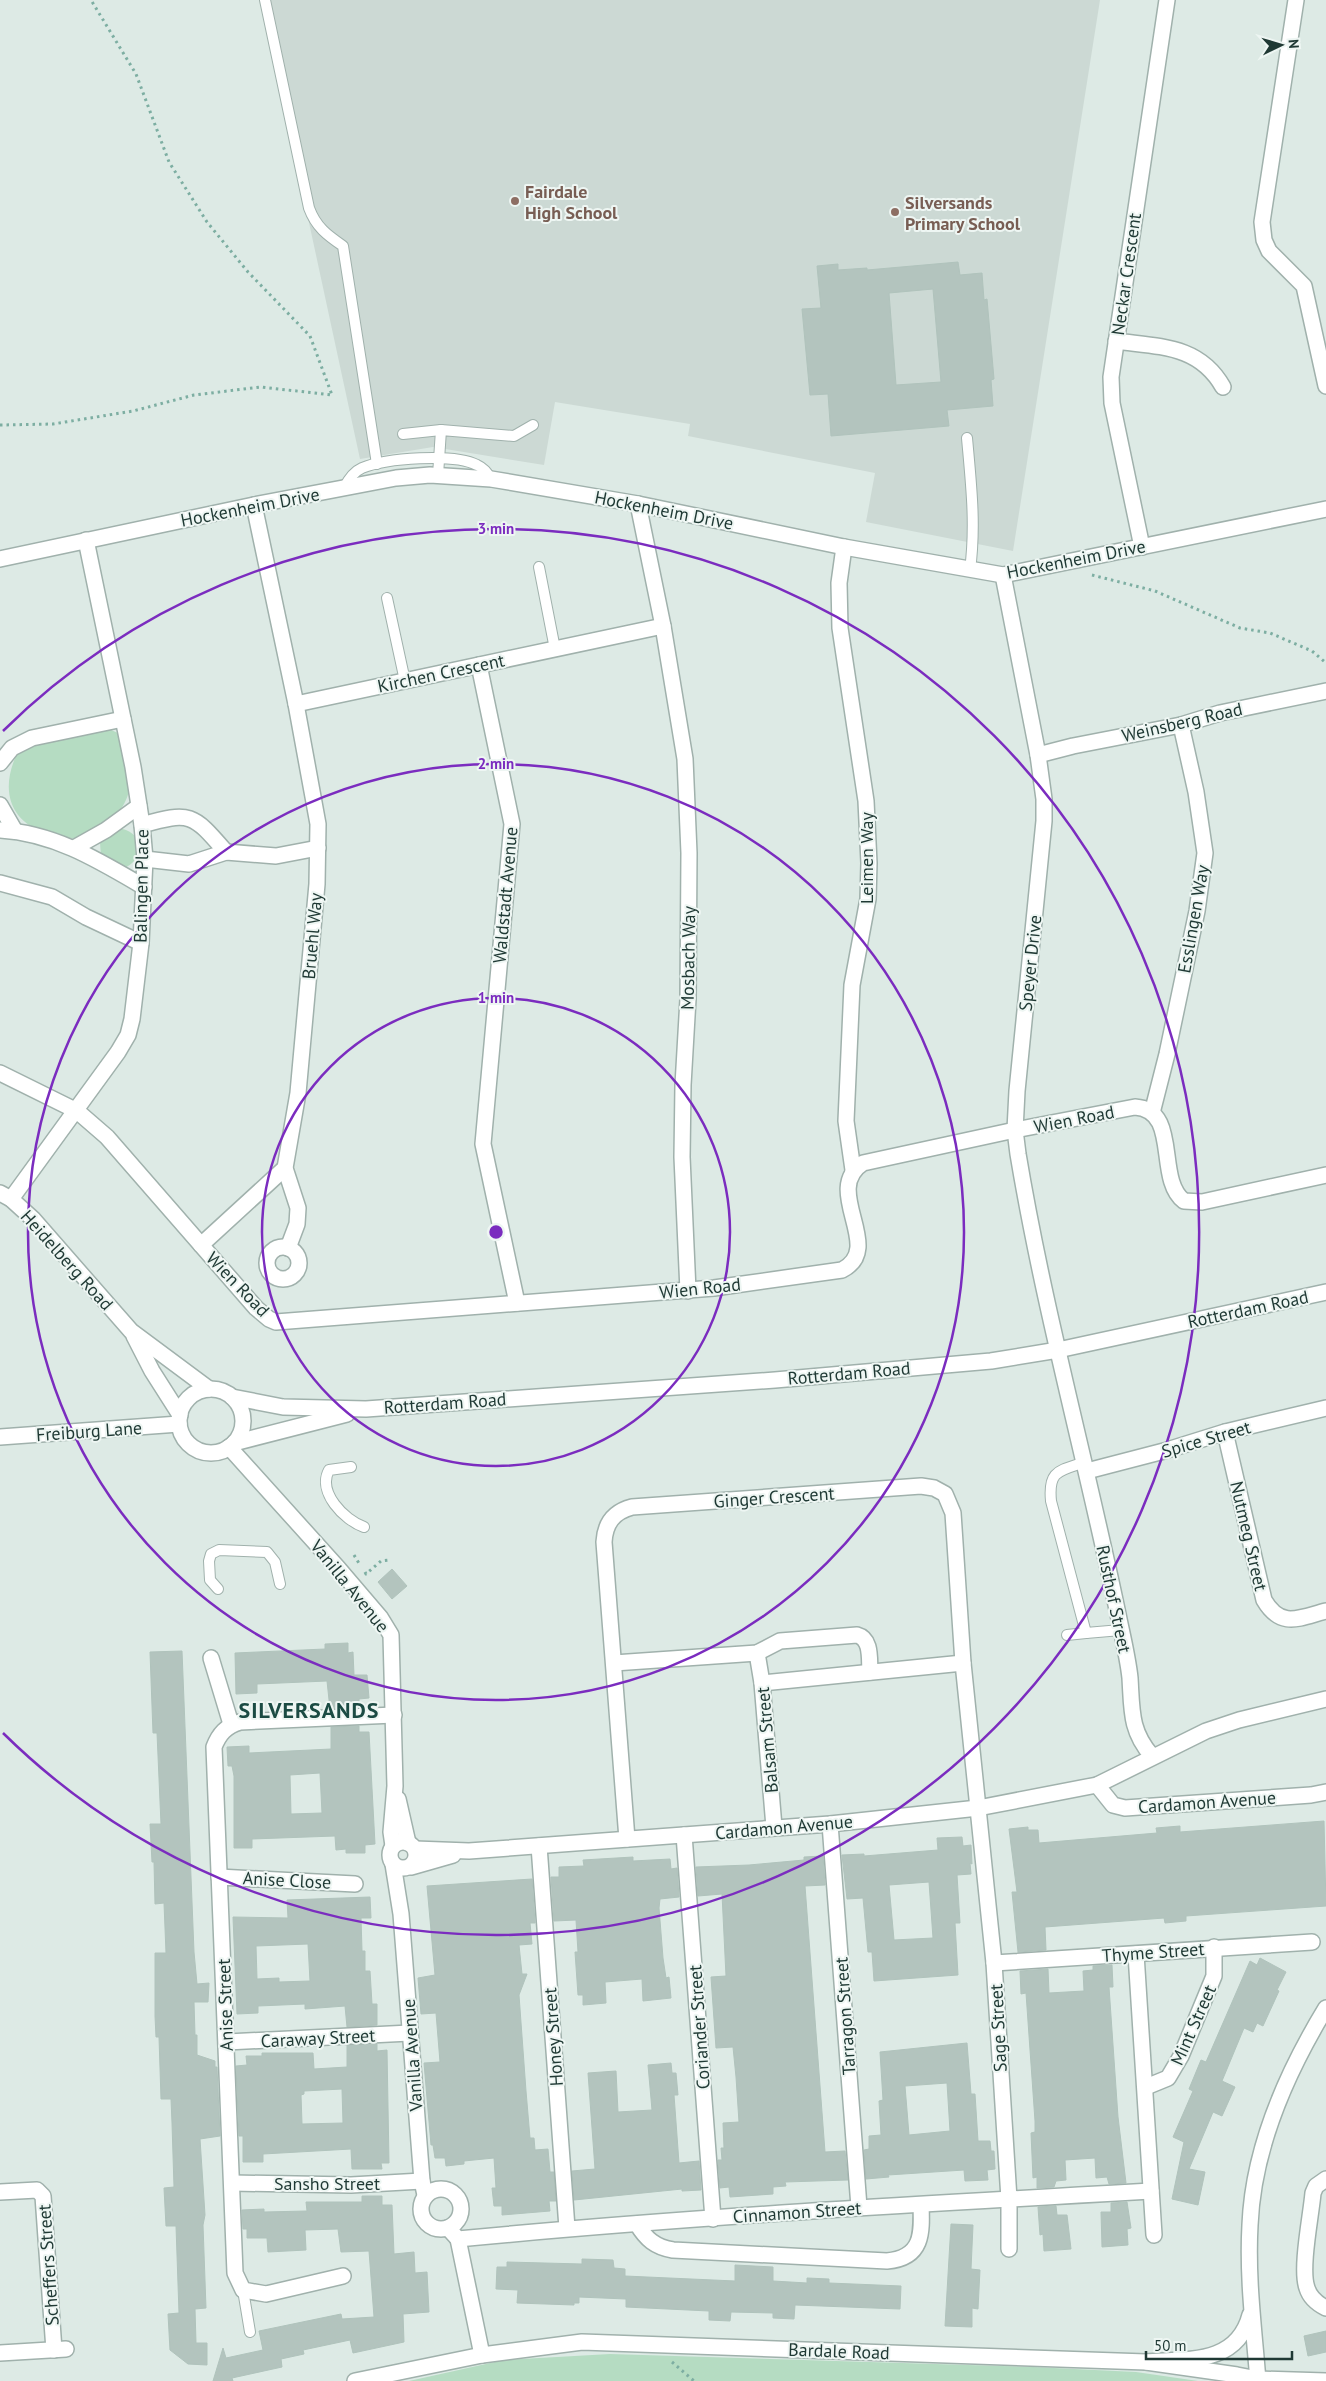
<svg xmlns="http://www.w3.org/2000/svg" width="1326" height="2381" font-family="'PT Sans',sans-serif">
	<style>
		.built { fill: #ccd9d4 }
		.green { fill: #b5dcc2 }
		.building { fill: #b3c4be; stroke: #b0c3bc; fill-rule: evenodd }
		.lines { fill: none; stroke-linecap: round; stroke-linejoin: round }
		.service-casing { stroke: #a0b1ac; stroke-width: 12 }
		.minor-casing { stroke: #a0b1ac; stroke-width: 18 }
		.tertiary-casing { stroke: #a0b1ac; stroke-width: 18 }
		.path { stroke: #7daea2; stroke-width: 3; stroke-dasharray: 2.5 4; stroke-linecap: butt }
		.service { stroke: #fff; stroke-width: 10 }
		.minor { stroke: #fff; stroke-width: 15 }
		.tertiary { stroke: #fff; stroke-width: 15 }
		.ring { fill: none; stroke: #7b2cbf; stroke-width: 2.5 }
		.education-dot { fill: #8d6e63; stroke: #eef6f3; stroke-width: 2 }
		.labels { text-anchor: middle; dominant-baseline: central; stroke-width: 4; stroke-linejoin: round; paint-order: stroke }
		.education-label { font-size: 18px; font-weight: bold; fill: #785e54; stroke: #eef6f3; text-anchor: start }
		.street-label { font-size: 18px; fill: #1f3934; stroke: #eef6f3 }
		.district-label { font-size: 22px; font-weight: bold; letter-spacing: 1px; fill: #1b4b43; stroke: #eef6f3 }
		.centre { fill: #7b2cbf; stroke: #eef6f3; stroke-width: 2.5 }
		.ring-label { font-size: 15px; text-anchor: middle; font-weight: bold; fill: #7b2cbf; stroke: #eef6f3; stroke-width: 4; stroke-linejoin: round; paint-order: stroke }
	</style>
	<rect width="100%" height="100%" fill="#ddeae5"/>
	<polygon class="built" points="261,0 1100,0 1013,551 866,522 875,473 688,436 690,424 555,402 544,465 433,447 360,459"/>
	<g class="green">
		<path d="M109,729L120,734C123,749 130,767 130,782C130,799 119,815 106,823C96,830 87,837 75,838C66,839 57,836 49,834C5,821 0,784 20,748Z"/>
		<path d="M117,828C144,830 147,860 122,869L101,857L100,842Z"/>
		<polygon points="610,2354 1033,2367 1136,2372 1198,2381 409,2381 504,2360"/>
	</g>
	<g class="building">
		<path d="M958,262L960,275L982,273L984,300L987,299L994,379L991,380L993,406L947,410L949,426L831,436L828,394L810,395L802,309L821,308L817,266L838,264V270L867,268V270ZM933,289L941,382L896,385L889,293Z"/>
		<polygon points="392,1569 407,1586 392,1599 378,1582"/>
		<polygon points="348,1643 348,1653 353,1652 354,1675 367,1675 369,1698 359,1699 359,1707 330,1709 327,1681 257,1684 257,1693 236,1694 235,1653 325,1649 325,1644"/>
		<polygon points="182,1651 194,1952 197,1984 209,1983 208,2002 194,2002 195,2035 197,2035 197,2055 215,2061 215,2067 217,2067 220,2136 200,2139 205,2215 203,2225 206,2308 195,2309 196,2343 207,2343 207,2365 188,2364 170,2350 168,2314 179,2313 176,2226 166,2226 164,2188 174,2187 172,2123 171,2099 161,2099 159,2037 156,2037 155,2016 155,1953 166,1953 164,1903 155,1904 154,1862 152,1862 150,1824 161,1824 157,1733 153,1733 150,1652"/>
		<path d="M359,1726V1732H369L375,1844L365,1845V1853H346V1849L336,1850L335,1836L252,1839V1848H234V1776L232,1766H228L227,1747L249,1746V1753L331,1749V1727ZM320,1773L322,1813L291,1814L290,1775Z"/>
		<polygon points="1324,1821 1326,1906 1186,1916 1186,1921 1175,1922 1165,1923 1164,1918 1045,1927 1046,1950 1018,1952 1012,1892 1017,1892 1009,1829 1028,1827 1028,1830 1038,1830 1039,1843 1157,1833 1156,1828 1180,1826 1180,1832"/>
		<path d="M962,1837L963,1846L971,1845L972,1864L970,1863L971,1874L957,1875L960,1923H955L958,1975L874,1981L872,1952H868L863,1898L847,1899L842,1855L864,1854V1856L938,1850L937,1838ZM929,1882L933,1938L894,1940L889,1885Z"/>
		<polygon points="823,1856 825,1885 805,1886 811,1966 825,2152 845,2151 848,2180 785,2182 786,2186 773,2187 773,2194 730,2197 729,2187 720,2188 718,2160 722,2160 721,2148 724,2148 723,2123 739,2122 736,2077 733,2047 716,2048 711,1977 726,1976 722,1894 698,1896 696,1867 749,1865 804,1860 804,1857"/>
		<polygon points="633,1857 633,1861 670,1859 671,1869 677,1868 679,1897 660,1899 659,1908 663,1958 666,1978 669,1977 671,1998 643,2001 642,1979 605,1982 606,2003 583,2005 583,1995 578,1995 575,1952 578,1952 576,1920 554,1921 551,1877 559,1877 559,1867 584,1866 583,1860"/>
		<polygon points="532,1879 535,1923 530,1923 532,1944 519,1945 522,1974 527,1974 519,1995 526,2091 530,2138 534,2138 535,2150 548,2149 550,2172 554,2172 556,2201 549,2201 550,2211 502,2215 502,2206 494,2206 492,2188 496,2188 494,2158 464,2161 464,2164 446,2166 445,2158 435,2158 433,2145 431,2145 424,2063 440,2062 436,2013 421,2014 418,1978 435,1975 427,1886"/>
		<path d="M370,1897L371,1918H361L362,1951H365V1971H370L372,2004H377V2025L347,2027L345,2006L305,2009V2004L258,2006V2013L237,2014L233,1917L288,1918L287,1900ZM308,1944L310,1981L279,1982V1978L257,1979L256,1946Z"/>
		<polygon points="1260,1958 1286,1972 1277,1990 1279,1991 1263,2026 1257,2023 1253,2032 1244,2028 1222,2081 1235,2087 1222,2116 1213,2112 1189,2169 1205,2172 1198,2205 1172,2199 1184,2142 1173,2137 1193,2091 1189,2089 1201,2060 1206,2062 1250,1961 1257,1965"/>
		<polygon points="1112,1965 1113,1987 1109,1987 1118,2117 1126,2183 1109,2184 1107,2177 1096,2178 1095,2158 1065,2160 1066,2180 1056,2181 1054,2187 1037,2188 1037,2177 1033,2178 1031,2133 1035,2132 1035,2121 1026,1993 1021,1994 1020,1971 1048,1969 1049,1993 1084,1991 1083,1971 1093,1970 1093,1966"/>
		<path d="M967,2043L971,2094H975L978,2141H990L991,2151H994L995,2169L987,2170L988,2180L965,2181L964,2170L888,2175L889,2177L866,2179L864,2150L869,2149V2136L881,2135L879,2101L883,2100L880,2052ZM947,2083L950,2131L909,2135L905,2086Z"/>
		<path d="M377,2044V2051L387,2050L389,2163H381L382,2169H352L351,2149L263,2154V2162H243V2136H239L236,2066L247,2065L246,2056H262V2053H313L314,2069L347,2067V2045ZM342,2089L343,2123L302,2124L301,2095L304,2094V2091Z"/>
		<polygon points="671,2063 672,2073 676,2073 678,2095 674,2095 679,2163 699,2161 701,2190 682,2191 682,2189 574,2200 572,2171 595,2169 588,2073 616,2071 618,2112 652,2110 648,2065"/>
		<polygon points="362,2196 382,2196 382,2205 392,2205 394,2254 414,2252 415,2273 427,2272 429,2312 403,2314 404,2342 353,2353 350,2340 303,2350 304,2354 281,2359 282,2367 232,2378 233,2381 213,2381 223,2348 226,2358 263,2350 259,2331 341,2314 342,2319 374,2317 369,2251 341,2252 338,2229 305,2230 306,2250 268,2252 267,2238 247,2238 247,2229 243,2229 242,2210 264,2209 264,2212 307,2211 306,2202 362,2202"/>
		<polygon points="1127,2202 1131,2228 1127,2229 1128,2245 1102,2247 1101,2212 1111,2212 1111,2203"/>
		<polygon points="1056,2206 1057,2215 1067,2215 1071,2249 1044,2251 1043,2234 1040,2235 1038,2207"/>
		<polygon points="951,2224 973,2225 971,2269 980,2270 978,2309 972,2308 972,2327 945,2326"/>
		<polygon points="582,2259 613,2260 614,2268 625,2269 625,2276 735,2281 735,2265 773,2267 773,2281 807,2283 807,2278 829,2279 829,2283 901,2286 900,2309 795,2305 794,2319 773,2318 773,2313 731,2312 730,2321 709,2320 709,2311 626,2307 626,2299 579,2297 579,2303 574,2303 574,2305 517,2303 518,2290 496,2289 497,2267 507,2267 507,2262 582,2264"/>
		<polygon points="1326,2331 1326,2352 1308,2356 1304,2336"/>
	</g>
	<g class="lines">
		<g class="service-casing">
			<g id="service">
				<path d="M265,0L309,208C316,227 327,235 343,246L377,464"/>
				<polyline points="403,434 441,430"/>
				<path d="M967,438C971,483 976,525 970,570"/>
				<polyline points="438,475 441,430 514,436 533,425"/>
				<path d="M344,488C348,480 353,472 362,468C386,458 454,453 477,465C484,468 487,473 491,479"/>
				<polyline points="539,567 555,649"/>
				<polyline points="387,598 405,681"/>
				<path d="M1085,1462C1059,1471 1048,1470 1051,1501L1086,1633L1121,1630"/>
				<path d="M351,1467L329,1470C317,1492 344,1520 364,1527"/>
				<polyline points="218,1589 210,1580 209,1561 211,1554 219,1550 267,1552 275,1562 280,1584"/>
				<polyline points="1067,1635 1086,1633"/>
				<polyline points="243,2290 250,2332"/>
			</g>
		</g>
		<g class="minor-casing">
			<g id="minor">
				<polyline points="1296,0 1262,222 1264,240 1269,251 1304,286 1326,386"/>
				<path d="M1116,341C1160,347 1199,345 1223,387"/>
				<polyline points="638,504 663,626 685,759 689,853 688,999 683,1085 682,1157 688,1291"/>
				<polyline points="254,505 296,704 318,824 317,884 298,1093 285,1168 298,1208 297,1224 288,1248"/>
				<polyline points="844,547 839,583 840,628 866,801 869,863 868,899 852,985 846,1121 853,1170"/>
				<polyline points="1142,547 1112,403 1111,377 1167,0"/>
				<polyline points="0,559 254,505 396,478 430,475 491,479 638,504 844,547 1003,575 1326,509"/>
				<path d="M1003,575L1038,755L1044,799V821L1017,1091L1015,1130L1018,1154C1044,1310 1087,1464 1119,1619C1123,1638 1128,1659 1130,1678C1132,1710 1130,1731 1152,1756"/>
				<polyline points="479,665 512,824 483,1144 517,1303"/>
				<polyline points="296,704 663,626"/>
				<polyline points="1038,755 1073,746 1181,725 1220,713 1326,691"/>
				<polyline points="0,763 12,748 32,738 123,719"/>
				<polyline points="0,805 15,831"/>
				<path d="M142,825C191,811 193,814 226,852"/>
				<path d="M0,830C54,833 98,860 144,887"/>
				<polyline points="74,848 106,830 139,806"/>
				<polyline points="145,859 189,864 226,852 276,856 318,848"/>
				<polyline points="0,883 52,897 86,917 141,943"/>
				<path d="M0,1073L77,1111L107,1137L256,1308L269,1319L276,1322L714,1288L842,1270C886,1248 821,1190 863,1163L1015,1130L1135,1107C1181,1110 1155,1179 1184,1201L1202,1202L1326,1175"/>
				<polyline points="1152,1113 1167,1054 1197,911 1205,853 1196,792 1181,725"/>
				<polyline points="11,1199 118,1052 128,1035 132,1019 141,943 145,859 142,825 133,767 86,540"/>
				<polyline points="201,1245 285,1168"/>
				<circle cx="283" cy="1263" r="16"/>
				<path d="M1225,1432L1264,1600C1281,1629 1299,1618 1326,1611"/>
				<polyline points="0,1437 179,1424"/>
				<polyline points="229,1447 339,1569 380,1617 391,1635 395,1786 391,1832 393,1846"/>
				<polyline points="1087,1471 1164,1451 1225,1432 1326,1408"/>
				<polyline points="757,1653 762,1683 774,1827"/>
				<polyline points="211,1658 231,1724"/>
				<path d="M614,1663L757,1653L780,1641L857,1635C872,1639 869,1659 870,1672"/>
				<polyline points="762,1683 963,1663"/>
				<polyline points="1097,1785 1113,1805 1125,1808 1311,1795 1326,1792"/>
				<polyline points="398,1799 408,1843"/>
				<polyline points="830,1824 859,2207"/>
				<polyline points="684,1835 713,2219"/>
				<path d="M627,1839L604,1542C605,1524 613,1512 632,1507L921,1486L934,1488L945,1494L953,1513L963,1663L994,1963L1009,2199V2249"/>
				<circle cx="403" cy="1855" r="13"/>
				<polyline points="539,1846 567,2228"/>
				<polyline points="415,1849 469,1851 830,1824 978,1808 1097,1785 1206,1731 1239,1720 1326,1699"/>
				<polyline points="393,1864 401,1914 422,2181 425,2195"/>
				<polyline points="411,1867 453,1855"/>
				<polyline points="219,1877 355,1884"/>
				<polyline points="1136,1954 1154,2235"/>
				<polyline points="994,1963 1312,1942"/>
				<polyline points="227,2042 410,2033"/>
				<polyline points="1146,2087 1168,2078 1181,2056 1214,1976 1214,1947"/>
				<path d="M1326,2179L1316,2186L1313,2193C1311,2216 1300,2269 1307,2288C1310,2298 1318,2304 1326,2308"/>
				<polyline points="232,2183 351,2185 422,2181"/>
				<circle cx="441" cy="2209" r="20"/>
				<polyline points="0,2192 37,2190 43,2196 54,2350"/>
				<path d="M637,2224C646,2239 655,2247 673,2250L887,2261C923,2258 922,2233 921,2205"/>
				<path d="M448,2228L458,2239C688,2217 920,2204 1151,2191"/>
				<polyline points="458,2239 482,2355"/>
				<path d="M343,2276L266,2294L243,2290L235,2273L214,1747C219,1734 226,1726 240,1722L394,1715"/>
				<polyline points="0,2353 66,2349"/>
				<polyline points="355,2381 482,2355 582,2342 1146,2362 1237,2375 1258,2379 1326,2381"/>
			</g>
		</g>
		<g class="tertiary-casing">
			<g id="tertiary">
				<polyline points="0,1193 11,1199 33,1219 131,1331 209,1389"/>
				<polyline points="134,1336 152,1371 180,1415"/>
				<circle cx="211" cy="1421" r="32"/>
				<polyline points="232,1397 283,1407 366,1409 775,1380 991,1361 1058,1350 1326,1292"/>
				<polyline points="234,1443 347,1414"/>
				<path d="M1146,2362C1187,2359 1237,2365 1250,2315"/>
				<path d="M1258,2381C1254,2329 1247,2278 1250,2225C1253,2149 1287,2072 1326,2008"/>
			</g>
		</g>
		<g class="path">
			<polyline points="0,425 53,424 133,411 194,395 261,387 332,395 310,336 248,272 207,222 169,162 136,74 91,0"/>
			<polyline points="1092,575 1155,591 1240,628 1270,633 1312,651 1326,663"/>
			<polyline points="354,1555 360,1565"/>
			<polyline points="365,1572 366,1574 381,1561 390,1560"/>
			<polyline points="672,2362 694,2381"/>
		</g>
		<use href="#service" class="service"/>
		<use href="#minor" class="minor"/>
		<use href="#tertiary" class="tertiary"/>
	</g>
	<g class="ring">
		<circle cx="496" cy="1232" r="234"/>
		<circle cx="496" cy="1232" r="468"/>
		<path d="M3 731A703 703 0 1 1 3 1733"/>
	</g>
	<g class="education-dot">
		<circle cx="515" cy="201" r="5"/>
		<circle cx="895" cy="212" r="5"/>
	</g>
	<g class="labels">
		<g class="education-label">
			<text x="525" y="191">Fairdale<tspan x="525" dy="21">High School</tspan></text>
			<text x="905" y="202">Silversands<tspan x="905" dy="21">Primary School</tspan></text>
		</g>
		<g class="street-label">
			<text transform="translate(1126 274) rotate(-82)">Neckar Crescent</text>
			<text transform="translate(250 507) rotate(-11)">Hockenheim Drive</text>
			<text transform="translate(664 510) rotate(11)">Hockenheim Drive</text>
			<text transform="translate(1076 559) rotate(-11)">Hockenheim Drive</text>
			<text transform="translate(441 673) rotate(-12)">Kirchen Crescent</text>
			<text transform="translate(1182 722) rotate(-13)">Weinsberg Road</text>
			<text transform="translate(866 858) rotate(-90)">Leimen Way</text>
			<text transform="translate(141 886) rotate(-89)">Balingen Place</text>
			<text transform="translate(505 895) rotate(-85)">Waldstadt Avenue</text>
			<text transform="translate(1193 919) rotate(-80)">Esslingen Way</text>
			<text transform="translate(312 936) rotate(-85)">Bruehl Way</text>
			<text transform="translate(688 958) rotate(-89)">Mosbach Way</text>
			<text transform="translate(1030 963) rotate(-84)">Speyer Drive</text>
			<text transform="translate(1074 1119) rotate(-11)">Wien Road</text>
			<text transform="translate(67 1260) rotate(48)">Heidelberg Road</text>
			<text transform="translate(238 1284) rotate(46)">Wien Road</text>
			<text transform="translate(700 1288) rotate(-6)">Wien Road</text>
			<text transform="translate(1248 1309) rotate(-12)">Rotterdam Road</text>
			<text transform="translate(849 1373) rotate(-5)">Rotterdam Road</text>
			<text transform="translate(445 1403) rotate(-4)">Rotterdam Road</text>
			<text transform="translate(89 1431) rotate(-4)">Freiburg Lane</text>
			<text transform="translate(1206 1439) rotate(-16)">Spice Street</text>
			<text transform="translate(774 1497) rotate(-4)">Ginger Crescent</text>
			<text transform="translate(1249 1536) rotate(77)">Nutmeg Street</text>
			<text transform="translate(350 1586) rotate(51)">Vanilla Avenue</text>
			<text transform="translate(1114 1599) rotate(78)">Rusthof Street</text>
			<text transform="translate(767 1740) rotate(-95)">Balsam Street</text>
			<text transform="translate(1207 1802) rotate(-4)">Cardamon Avenue</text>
			<text transform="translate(784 1827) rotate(-5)">Cardamon Avenue</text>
			<text transform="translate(287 1880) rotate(3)">Anise Close</text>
			<text transform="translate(1153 1952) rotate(-4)">Thyme Street</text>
			<text transform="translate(225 2005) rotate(-92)">Anise Street</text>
			<text transform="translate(845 2016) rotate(-94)">Tarragon Street</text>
			<text transform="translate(1193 2025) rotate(-66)">Mint Street</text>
			<text transform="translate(699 2027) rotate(-94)">Coriander Street</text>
			<text transform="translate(998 2028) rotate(-93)">Sage Street</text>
			<text transform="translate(553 2037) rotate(-94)">Honey Street</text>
			<text transform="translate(318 2038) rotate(-3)">Caraway Street</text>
			<text transform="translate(412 2055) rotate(-94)">Vanilla Avenue</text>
			<text x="327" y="2183">Sansho Street</text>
			<text transform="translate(797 2212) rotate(-4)">Cinnamon Street</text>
			<text transform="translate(48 2265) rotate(-94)">Scheffers Street</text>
			<text transform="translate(839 2351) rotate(2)">Bardale Road</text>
		</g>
		<g class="district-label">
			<text x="309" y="1710">SILVERSANDS</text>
		</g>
	</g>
	<circle cx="496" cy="1232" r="8" class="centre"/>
	<g class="ring-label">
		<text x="496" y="534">3 min</text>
		<text x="496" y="769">2 min</text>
		<text x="496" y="1003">1 min</text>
	</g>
	<g transform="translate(1281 45) rotate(85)" stroke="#eef6f3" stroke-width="4" paint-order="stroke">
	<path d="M0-4L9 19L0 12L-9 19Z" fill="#1f3934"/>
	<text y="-8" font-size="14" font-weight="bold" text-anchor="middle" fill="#1f3934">N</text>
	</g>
	<path d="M1146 2351v8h146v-8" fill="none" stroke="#1f3934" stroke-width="2.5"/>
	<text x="1154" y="2351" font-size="15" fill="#1f3934" stroke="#eef6f3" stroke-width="4" paint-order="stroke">50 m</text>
</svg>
